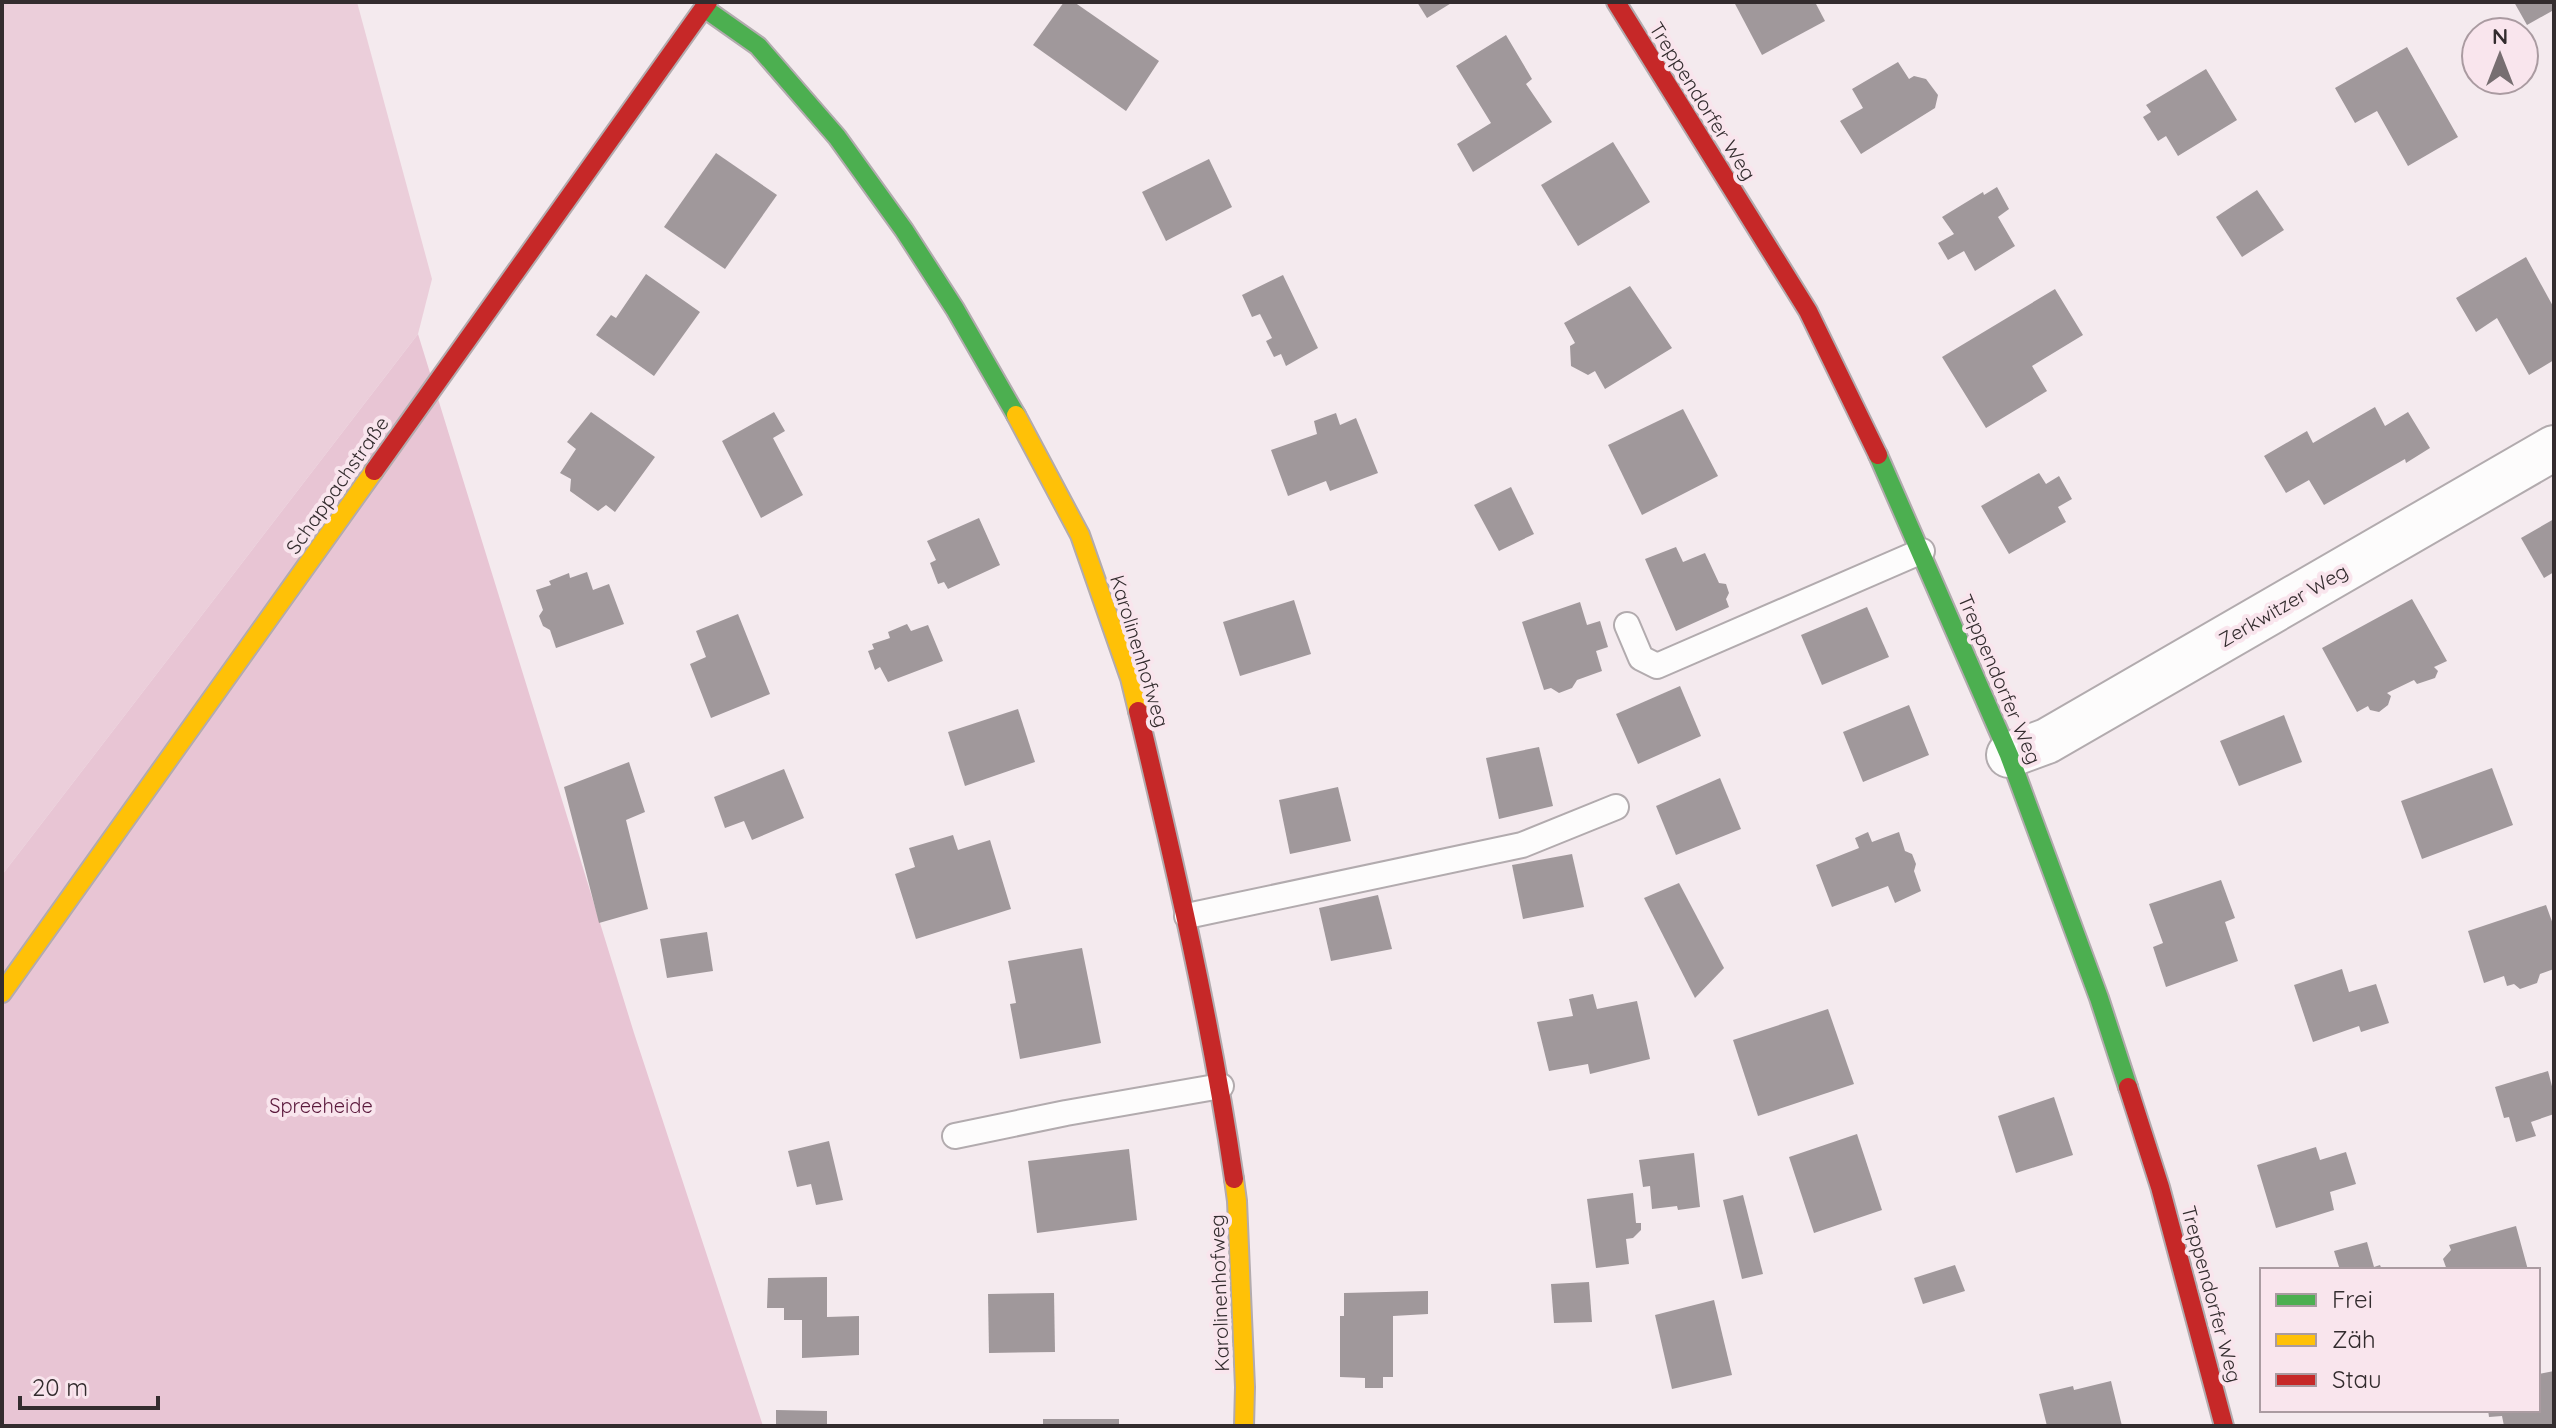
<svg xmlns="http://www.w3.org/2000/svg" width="2556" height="1428" font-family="Quicksand,sans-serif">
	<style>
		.green { fill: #ebceda }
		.forest { fill: #e8c5d4 }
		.building { fill: #a0989b }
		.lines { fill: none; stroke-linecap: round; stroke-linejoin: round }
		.lane-casing { stroke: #b2abae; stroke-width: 28 }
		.street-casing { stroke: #b2abae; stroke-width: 48 }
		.fast-casing { stroke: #b2abae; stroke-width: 22 }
		.slow-casing { stroke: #b2abae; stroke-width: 22 }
		.jam-casing { stroke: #b2abae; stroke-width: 22 }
		.lane { stroke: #fdfcfc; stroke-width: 24 }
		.street { stroke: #fdfcfc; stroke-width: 44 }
		.fast { stroke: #4caf50; stroke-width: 18 }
		.slow { stroke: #ffc107; stroke-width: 18 }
		.jam { stroke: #c62828; stroke-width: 18 }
		.labels { text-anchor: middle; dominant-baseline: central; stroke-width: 8; stroke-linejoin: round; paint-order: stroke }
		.street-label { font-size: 20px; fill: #332c2e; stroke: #f9e5ed }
		.park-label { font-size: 20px; fill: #5a183b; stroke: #f9e5ed }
	</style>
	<rect width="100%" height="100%" fill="#f4eaee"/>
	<polygon class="green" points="2,2 357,2 432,279 418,334 2,875"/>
	<polygon class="forest" points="418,334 634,1033 763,1426 2,1426 2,875"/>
	<g class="building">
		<polygon points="1064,2 1074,2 1159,61 1126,111 1033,45"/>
		<polygon points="1417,2 1453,2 1427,18"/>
		<polygon points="1734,2 1815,2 1825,21 1762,55"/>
		<polygon points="2514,2 2554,2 2554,16 2552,11 2527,25"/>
		<polygon points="1506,35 1532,79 1526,84 1552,122 1473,172 1457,144 1491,123 1456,66"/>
		<polygon points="2407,47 2458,137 2408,166 2377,111 2355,123 2335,88"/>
		<polygon points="1898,62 1909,79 1914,76 1926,79 1938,95 1935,108 1861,154 1840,121 1863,108 1852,89"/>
		<polygon points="2206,69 2237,120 2178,156 2166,136 2158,141 2143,117 2151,112 2146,105"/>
		<polygon points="1613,142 1650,202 1578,246 1541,185"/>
		<polygon points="716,153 777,195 725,269 664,227"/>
		<polygon points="1209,159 1232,207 1166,241 1142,192"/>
		<polygon points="1997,187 2009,209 1998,217 2015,246 1975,271 1964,251 1948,260 1938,243 1954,234 1942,217 1983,192 1984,195"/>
		<polygon points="2257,190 2284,230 2242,257 2216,217"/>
		<polygon points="2526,257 2554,308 2554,360 2529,375 2497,318 2476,332 2456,298"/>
		<polygon points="646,274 700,312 654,376 596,335 611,315 616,318"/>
		<polygon points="1283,275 1318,348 1286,366 1281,354 1274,357 1266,341 1272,338 1260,314 1252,317 1242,295"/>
		<polygon points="1630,286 1672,348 1605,389 1595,371 1588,375 1571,366 1570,346 1575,343 1564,323"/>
		<polygon points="2055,289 2083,335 2032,366 2047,391 1986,428 1942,357"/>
		<polygon points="2375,407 2385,426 2408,412 2430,448 2406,463 2405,459 2324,505 2309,480 2286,493 2264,456 2307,431 2313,443"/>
		<polygon points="1683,409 1718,476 1642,515 1608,445"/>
		<polygon points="591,412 655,457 615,512 606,505 598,511 570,491 571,479 560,473 576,449 567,442"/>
		<polygon points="774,412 785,431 773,438 803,495 761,518 722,441"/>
		<polygon points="1336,413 1340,425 1356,418 1378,473 1330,491 1326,481 1288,496 1271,450 1317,434 1314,421"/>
		<polygon points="2039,473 2046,484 2059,476 2072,499 2058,507 2066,522 2009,554 1981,506"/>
		<polygon points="1511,487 1534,534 1499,551 1474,505"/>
		<polygon points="979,518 1000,565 948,589 944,582 938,584 930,563 936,560 927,541"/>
		<polygon points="2554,519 2554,572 2544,578 2521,538"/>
		<polygon points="1676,547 1683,562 1705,553 1719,583 1726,584 1729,593 1726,599 1729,607 1676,631 1645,559"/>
		<polygon points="587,572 593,590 609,584 624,624 556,648 550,630 543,626 539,616 543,610 536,590 551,585 549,581 569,573 570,578"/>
		<polygon points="2412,599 2447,661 2434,667 2438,671 2435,678 2417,684 2414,680 2387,693 2391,696 2388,705 2379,712 2370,710 2368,706 2357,712 2322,648"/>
		<polygon points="1294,600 1311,654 1240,676 1223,622"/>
		<polygon points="1580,602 1587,625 1600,621 1608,647 1596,651 1602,671 1577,680 1572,688 1559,693 1551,688 1544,690 1522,622"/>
		<polygon points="1867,607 1889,657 1822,685 1801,635"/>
		<polygon points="738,614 770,694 711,718 690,664 706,657 696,631"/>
		<polygon points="907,624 911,631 928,625 943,661 888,682 880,667 875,670 868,651 874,649 872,644 890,638 888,632"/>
		<polygon points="1680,686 1701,736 1638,764 1616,714"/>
		<polygon points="1909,705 1929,755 1863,782 1843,732"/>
		<polygon points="1018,709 1035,762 965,786 948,732"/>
		<polygon points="2284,715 2302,762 2239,786 2220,741"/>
		<polygon points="1539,747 1553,806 1499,819 1486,758"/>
		<polygon points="629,762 645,812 626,820 648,909 599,923 564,787"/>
		<polygon points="2492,768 2513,825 2422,859 2401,801"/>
		<polygon points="784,769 804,818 752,840 744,821 725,828 714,797"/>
		<polygon points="1720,778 1741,829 1676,855 1656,806"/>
		<polygon points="1338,787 1351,841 1290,854 1279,800"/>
		<polygon points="1868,832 1872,842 1899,832 1905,851 1912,854 1916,864 1914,871 1921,891 1895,903 1888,886 1832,907 1816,865 1859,848 1855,838"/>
		<polygon points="953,835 958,850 990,840 1011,909 916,939 895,874 915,867 909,848"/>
		<polygon points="1572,854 1584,907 1523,919 1512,865"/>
		<polygon points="2221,880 2235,918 2225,922 2238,961 2166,987 2153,947 2163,943 2149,904"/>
		<polygon points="1679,883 1724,968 1695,998 1644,898"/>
		<polygon points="1378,895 1392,949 1331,961 1319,908"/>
		<polygon points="2546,905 2554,927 2554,969 2540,974 2537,983 2520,989 2514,984 2507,986 2504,976 2484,983 2468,931"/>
		<polygon points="707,932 713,971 667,978 660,939"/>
		<polygon points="1082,948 1101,1043 1020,1059 1010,1004 1016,1003 1008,961"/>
		<polygon points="2342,969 2349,992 2376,984 2389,1023 2361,1032 2359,1026 2313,1042 2294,985"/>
		<polygon points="1593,994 1597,1009 1637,1001 1650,1059 1590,1074 1588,1064 1549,1071 1537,1022 1573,1016 1569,999"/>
		<polygon points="1828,1009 1854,1084 1758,1116 1733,1040"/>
		<polygon points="2548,1071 2554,1094 2554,1114 2531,1122 2536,1136 2516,1142 2509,1117 2504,1118 2495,1087"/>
		<polygon points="2054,1097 2073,1155 2016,1173 1998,1116"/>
		<polygon points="1857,1134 1882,1210 1814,1233 1789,1157"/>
		<polygon points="829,1141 843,1200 816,1205 811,1184 797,1187 788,1151"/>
		<polygon points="2316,1147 2320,1160 2346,1152 2356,1184 2330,1192 2334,1210 2276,1228 2257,1165"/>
		<polygon points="1129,1149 1137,1220 1037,1233 1028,1161"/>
		<polygon points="1694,1153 1700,1207 1678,1210 1677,1206 1652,1209 1650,1186 1643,1187 1639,1160"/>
		<polygon points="1633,1193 1636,1223 1641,1223 1641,1230 1633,1238 1626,1239 1629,1264 1596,1268 1587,1199"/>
		<polygon points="1743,1195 1763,1274 1742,1279 1723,1200"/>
		<polygon points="2516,1226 2528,1270 2447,1270 2443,1259 2451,1250 2449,1245"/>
		<polygon points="2367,1242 2374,1267 2380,1265 2382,1270 2340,1270 2334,1251"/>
		<polygon points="1955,1265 1965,1291 1923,1304 1914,1278"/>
		<polygon points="827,1277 827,1317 859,1316 859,1355 802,1358 802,1320 784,1320 784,1308 767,1308 768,1278"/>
		<polygon points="1589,1282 1592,1322 1554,1323 1551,1284"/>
		<polygon points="1428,1291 1428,1314 1393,1316 1393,1377 1383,1377 1383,1388 1365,1388 1365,1378 1340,1377 1340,1316 1344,1316 1344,1293"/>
		<polygon points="1054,1293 1055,1352 989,1353 988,1294"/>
		<polygon points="1714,1300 1732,1375 1672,1389 1655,1315"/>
		<polygon points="2554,1371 2554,1426 2504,1426 2502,1416 2489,1417 2488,1410 2538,1410 2538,1374"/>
		<polygon points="2111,1381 2122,1426 2047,1426 2039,1394 2073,1386 2074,1390"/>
		<polygon points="776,1410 827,1411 827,1426 776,1426"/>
		<rect x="1043" y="1419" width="76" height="7"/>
	</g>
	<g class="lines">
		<g class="lane-casing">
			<g id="lane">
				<polyline points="1627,625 1641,658 1657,666 1922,551"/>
				<polyline points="1187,916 1522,845 1616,807"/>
				<polyline points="955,1136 1066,1113 1221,1086"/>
			</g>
		</g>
		<g class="street-casing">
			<polyline id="street" points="2009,755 2047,741 2554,448"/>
		</g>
		<g class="fast-casing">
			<g id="fast">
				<polyline points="704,8 758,46 837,137 904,230 955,309 1016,415"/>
				<polyline points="1878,455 2009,755 2099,998 2128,1087"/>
			</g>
		</g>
		<g class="slow-casing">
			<g id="slow">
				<polyline points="1016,415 1080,535 1130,678 1138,711"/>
				<polyline points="2,993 374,471"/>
				<polyline points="1234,1179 1237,1201 1245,1387 1244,1426"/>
			</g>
		</g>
		<g class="jam-casing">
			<g id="jam">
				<polyline points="1616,2 1808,311 1878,455"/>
				<polyline points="374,471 708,2"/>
				<path d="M1138,711C1175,866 1211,1021 1234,1179"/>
				<polyline points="2128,1087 2160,1187 2224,1426"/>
			</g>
		</g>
		<use href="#lane" class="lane"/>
		<use href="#street" class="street"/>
		<use href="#fast" class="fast"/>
		<use href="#slow" class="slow"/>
		<use href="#jam" class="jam"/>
	</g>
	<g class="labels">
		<g class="street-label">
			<text transform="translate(1703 101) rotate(58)">Treppendorfer Weg</text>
			<text transform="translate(337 485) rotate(-55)">Schappachstraße</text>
			<text transform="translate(2283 605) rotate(-30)">Zerkwitzer Weg</text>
			<text transform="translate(1140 651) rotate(73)">Karolinenhofweg</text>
			<text transform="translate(2000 679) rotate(67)">Treppendorfer Weg</text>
			<text transform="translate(1219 1293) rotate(-92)">Karolinenhofweg</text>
			<text transform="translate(2212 1294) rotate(75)">Treppendorfer Weg</text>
		</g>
		<g class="park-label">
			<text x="321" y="1105">Spreeheide</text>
		</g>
	</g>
	<rect width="2556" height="1428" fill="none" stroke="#332c2e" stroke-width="8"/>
	<rect x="2260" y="1268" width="280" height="144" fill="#f9e5ed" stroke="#aa9ba1" stroke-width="2"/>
	<rect x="2276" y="1294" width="40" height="12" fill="#4caf50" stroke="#aa9ba1" stroke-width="2"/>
	<text x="2332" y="1308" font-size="24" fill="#332c2e">Frei</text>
	<rect x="2276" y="1334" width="40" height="12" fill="#ffc107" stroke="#aa9ba1" stroke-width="2"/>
	<text x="2332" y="1348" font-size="24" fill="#332c2e">Zäh</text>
	<rect x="2276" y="1374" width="40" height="12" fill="#c62828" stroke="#aa9ba1" stroke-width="2"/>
	<text x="2332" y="1388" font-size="24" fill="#332c2e">Stau</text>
	<g transform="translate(2500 56)"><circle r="38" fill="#f9e5ed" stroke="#aa9ba1" stroke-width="2"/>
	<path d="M0-6L14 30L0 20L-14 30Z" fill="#776e71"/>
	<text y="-12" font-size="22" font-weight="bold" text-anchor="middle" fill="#332c2e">N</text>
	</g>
	<path d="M20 1396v12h138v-12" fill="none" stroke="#332c2e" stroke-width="4"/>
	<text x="32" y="1396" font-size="24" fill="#332c2e" stroke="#f9e5ed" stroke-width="6" paint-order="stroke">20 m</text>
</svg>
